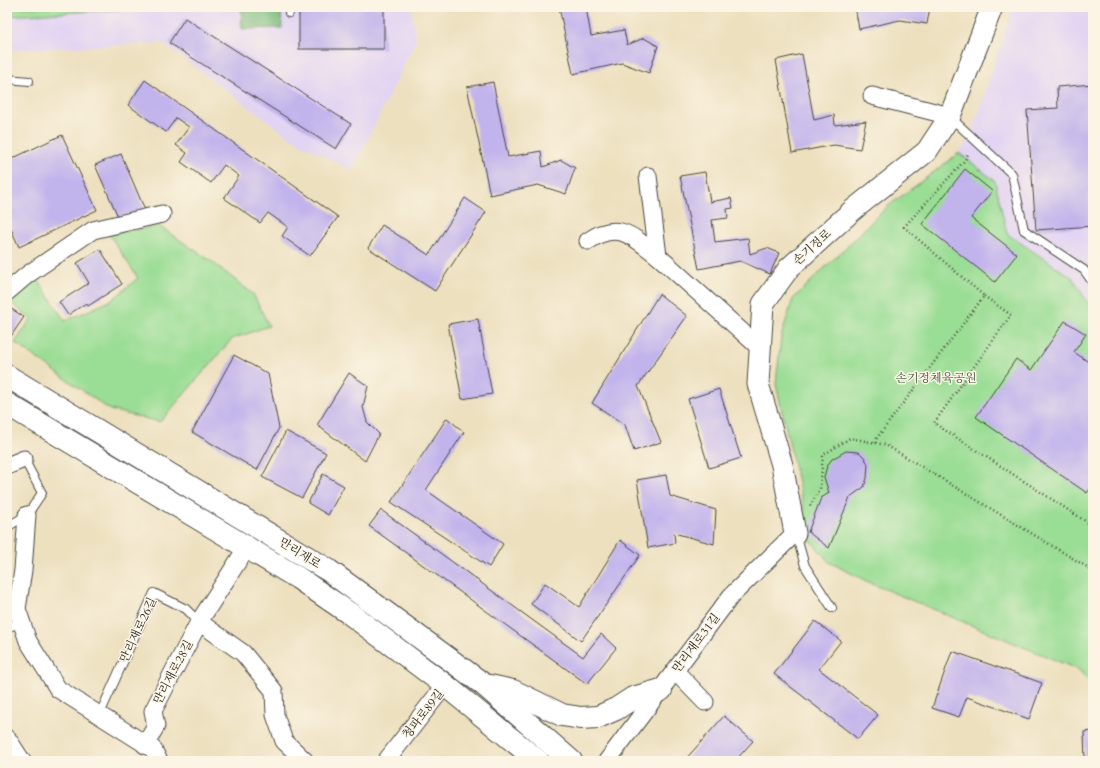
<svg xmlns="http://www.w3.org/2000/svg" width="1100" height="768" font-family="Cardo,'Noto Serif KR',serif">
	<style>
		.built { fill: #e2d4f3 }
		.green { fill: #9add94; stroke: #628460 }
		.forest { fill: #7bbc7e; stroke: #537454 }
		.building { fill: #c1b3ec }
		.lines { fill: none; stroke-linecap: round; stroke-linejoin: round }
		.service-casing { stroke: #484641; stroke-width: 10 }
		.minor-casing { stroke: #484641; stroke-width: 19 }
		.tertiary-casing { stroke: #484641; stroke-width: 23 }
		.primary-casing { stroke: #484641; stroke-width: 24 }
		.path { stroke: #484641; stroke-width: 2.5; stroke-dasharray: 1 3; stroke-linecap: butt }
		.service { stroke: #fff; stroke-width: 8 }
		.minor { stroke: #fff; stroke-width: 17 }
		.tertiary { stroke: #fff; stroke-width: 21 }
		.primary { stroke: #fff; stroke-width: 22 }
		.labels { text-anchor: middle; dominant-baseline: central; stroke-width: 3; stroke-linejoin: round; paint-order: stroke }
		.street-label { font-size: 12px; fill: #2b2b2b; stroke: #fcf5e5 }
		.park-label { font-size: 12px; fill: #475845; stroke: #fcf5e5 }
	</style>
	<rect width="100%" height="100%" fill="#fcf5e5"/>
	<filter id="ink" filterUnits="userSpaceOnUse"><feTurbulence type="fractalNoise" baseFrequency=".025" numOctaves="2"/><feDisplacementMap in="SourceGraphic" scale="8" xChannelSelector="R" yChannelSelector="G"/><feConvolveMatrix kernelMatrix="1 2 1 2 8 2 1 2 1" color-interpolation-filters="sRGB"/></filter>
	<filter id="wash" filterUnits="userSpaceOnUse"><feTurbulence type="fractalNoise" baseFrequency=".012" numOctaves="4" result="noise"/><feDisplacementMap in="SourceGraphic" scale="16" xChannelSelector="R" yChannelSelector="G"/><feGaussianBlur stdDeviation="0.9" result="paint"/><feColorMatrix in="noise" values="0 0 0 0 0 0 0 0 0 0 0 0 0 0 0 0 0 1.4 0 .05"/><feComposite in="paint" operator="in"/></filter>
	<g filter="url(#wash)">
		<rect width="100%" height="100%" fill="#ede0bf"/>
		<g class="built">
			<polygon points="7,7 411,7 416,40 352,171 291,138 162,43 7,50"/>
			<polygon points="1013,7 1093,7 1093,312 1073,278 1007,234 995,181 959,153 971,135"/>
		</g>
		<g class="green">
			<polygon points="7,7 169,7 7,16"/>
			<polygon points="959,153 995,181 1007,234 1073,278 1093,312 1093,686 1079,670 870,583 829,562 805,534 803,505 776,384 781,337 793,299 887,207"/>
			<polygon points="159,226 211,261 253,294 269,326 232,339 160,422 110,410 15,343 31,319 8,300 35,275 65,321 112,300 138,278 109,234"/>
		</g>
		<polygon class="forest" points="241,7 281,7 282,28 242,29"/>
		<g id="blocks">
			<g class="building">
				<rect x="299" y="7" width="85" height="42"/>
				<polygon points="559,7 586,7 591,36 624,30 627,45 644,38 658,46 649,73 622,63 573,74"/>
				<polygon points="855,7 930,7 927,24 900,20 859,29"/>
				<polygon points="185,18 351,124 336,149 169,43"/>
				<polygon points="802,54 814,120 834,115 835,125 866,121 860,149 834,145 792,153 776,60"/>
				<polygon points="145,80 338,217 310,256 282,236 288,227 268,213 260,223 224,198 239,176 224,165 211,183 181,162 187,153 176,145 189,127 176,118 166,132 128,105"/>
				<polygon points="493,82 508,157 541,151 543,167 561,160 575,168 566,194 538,185 490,195 467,87"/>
				<polygon points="1093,84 1093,160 1091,160 1093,226 1036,230 1027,110 1058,108 1057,87"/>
				<polygon points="62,135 97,210 19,247 7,220 7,161"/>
				<polygon points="121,154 145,210 120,221 95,165"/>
				<polygon points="965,169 992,191 971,218 1017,254 995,282 922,224"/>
				<polygon points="705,172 710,202 731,198 733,208 727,209 728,218 712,220 715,242 748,238 750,254 767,248 779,253 770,274 740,261 699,269 680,176"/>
				<polygon points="465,198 486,212 435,291 368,248 382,225 429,255"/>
				<polygon points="100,249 122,284 88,306 86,303 68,315 59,302 89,283 77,263"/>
				<polygon points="659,294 687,316 638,386 661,442 634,451 625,425 592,403"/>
				<polygon points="7,306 24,317 9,339 7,338"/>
				<polygon points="478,319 492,394 462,399 448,324"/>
				<polygon points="1065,321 1086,334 1074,352 1093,365 1093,485 1087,493 976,417 1016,359 1031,370"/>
				<polygon points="234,355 268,374 279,428 257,470 192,432"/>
				<polygon points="349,373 368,386 363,407 367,422 379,434 365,461 317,425"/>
				<polygon points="719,389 741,458 709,468 688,399"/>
				<polygon points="447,418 464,432 426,490 503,544 489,567 391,502"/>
				<polygon points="286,431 326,453 302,498 262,477"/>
				<polygon points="846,451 859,452 864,457 868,464 867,478 864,487 850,497 829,548 808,532 821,498 829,493 824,477 827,466 832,459"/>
				<polygon points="323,474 344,486 328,515 308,503"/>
				<polygon points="666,475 670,496 716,510 714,544 674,533 675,543 648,548 637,480"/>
				<polygon points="381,510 583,657 601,634 616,648 587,684 369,526"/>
				<polygon points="620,540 640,555 581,641 531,604 545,583 579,607"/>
				<polygon points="815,621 841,641 819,669 878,715 858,739 774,674"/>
				<polygon points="952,651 1042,683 1029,719 967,697 959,717 932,708"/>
				<polygon points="724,716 753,741 735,761 684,761"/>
				<polygon points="1093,731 1093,761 1085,761 1084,732"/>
			</g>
		</g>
	</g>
	<g filter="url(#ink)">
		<use href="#blocks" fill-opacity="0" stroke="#484641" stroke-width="1"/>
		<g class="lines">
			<g class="service-casing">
				<g id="service">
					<polyline points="289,7 289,13"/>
					<polyline points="7,79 29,81"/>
					<polyline points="950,117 1012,174 1024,230 1084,270 1093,283"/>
					<polyline points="7,527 27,515 42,493 24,459"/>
					<polyline points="796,534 805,566 832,608"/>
					<polyline points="7,628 21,622"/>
					<polyline points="99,716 154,593 186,609 199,622"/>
				</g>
			</g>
			<g class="minor-casing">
				<g id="minor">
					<polyline points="872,96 950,116"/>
					<polyline points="648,176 658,256 760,348"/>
					<path d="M588,241C619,219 634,238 658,256"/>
					<polyline points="7,292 27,275 93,230 162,214"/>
					<polyline points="7,466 24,459"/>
					<polyline points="27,515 23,570 17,609 28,641 58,689 153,749 159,761"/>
					<polyline points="247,547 199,622 243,653 274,691 275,715 284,741 305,761"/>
					<polyline points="675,671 705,702"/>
					<polyline points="7,738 22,761"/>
					<polyline points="145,745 156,726 153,711 199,622"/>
					<polyline points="386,761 445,685"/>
					<polyline points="607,761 731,596 795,533"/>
				</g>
			</g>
			<g class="tertiary-casing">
				<polyline id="tertiary" points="795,533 782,465 758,384 763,304 789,268 853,210 927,151 950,116 992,7"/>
			</g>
			<g class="primary-casing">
				<g id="primary">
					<polyline points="7,376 328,570 483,684 571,761"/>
					<polyline points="7,404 298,578 349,613 445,685 538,761"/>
					<polyline points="490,686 513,691 562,715 581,718 598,717 616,709 633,698 661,690"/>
				</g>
			</g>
			<g class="path">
				<polyline points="984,296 1011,315 934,423 1093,526"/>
				<polyline points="874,442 984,296 904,227 965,160 969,152"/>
				<polyline points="810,506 820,489 823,455 850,438 886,445 1087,567 1093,575"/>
			</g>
			<use href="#service" class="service"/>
			<use href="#minor" class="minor"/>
			<use href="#tertiary" class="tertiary"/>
			<use href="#primary" class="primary"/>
		</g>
	</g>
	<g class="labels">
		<g class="street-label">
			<text transform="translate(812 247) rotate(-42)">손기정로</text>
			<text transform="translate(300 553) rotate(32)">만리재로</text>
			<text transform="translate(138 630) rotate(-65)">만리재로26길</text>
			<text transform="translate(696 643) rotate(-53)">만리재로31길</text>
			<text transform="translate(173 672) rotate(-62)">만리재로28길</text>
			<text transform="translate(423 714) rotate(-52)">청파로89길</text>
		</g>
		<g class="park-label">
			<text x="936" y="378">손기정체육공원</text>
		</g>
	</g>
	<rect width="1100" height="768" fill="none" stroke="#fcf5e5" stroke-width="24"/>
</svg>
